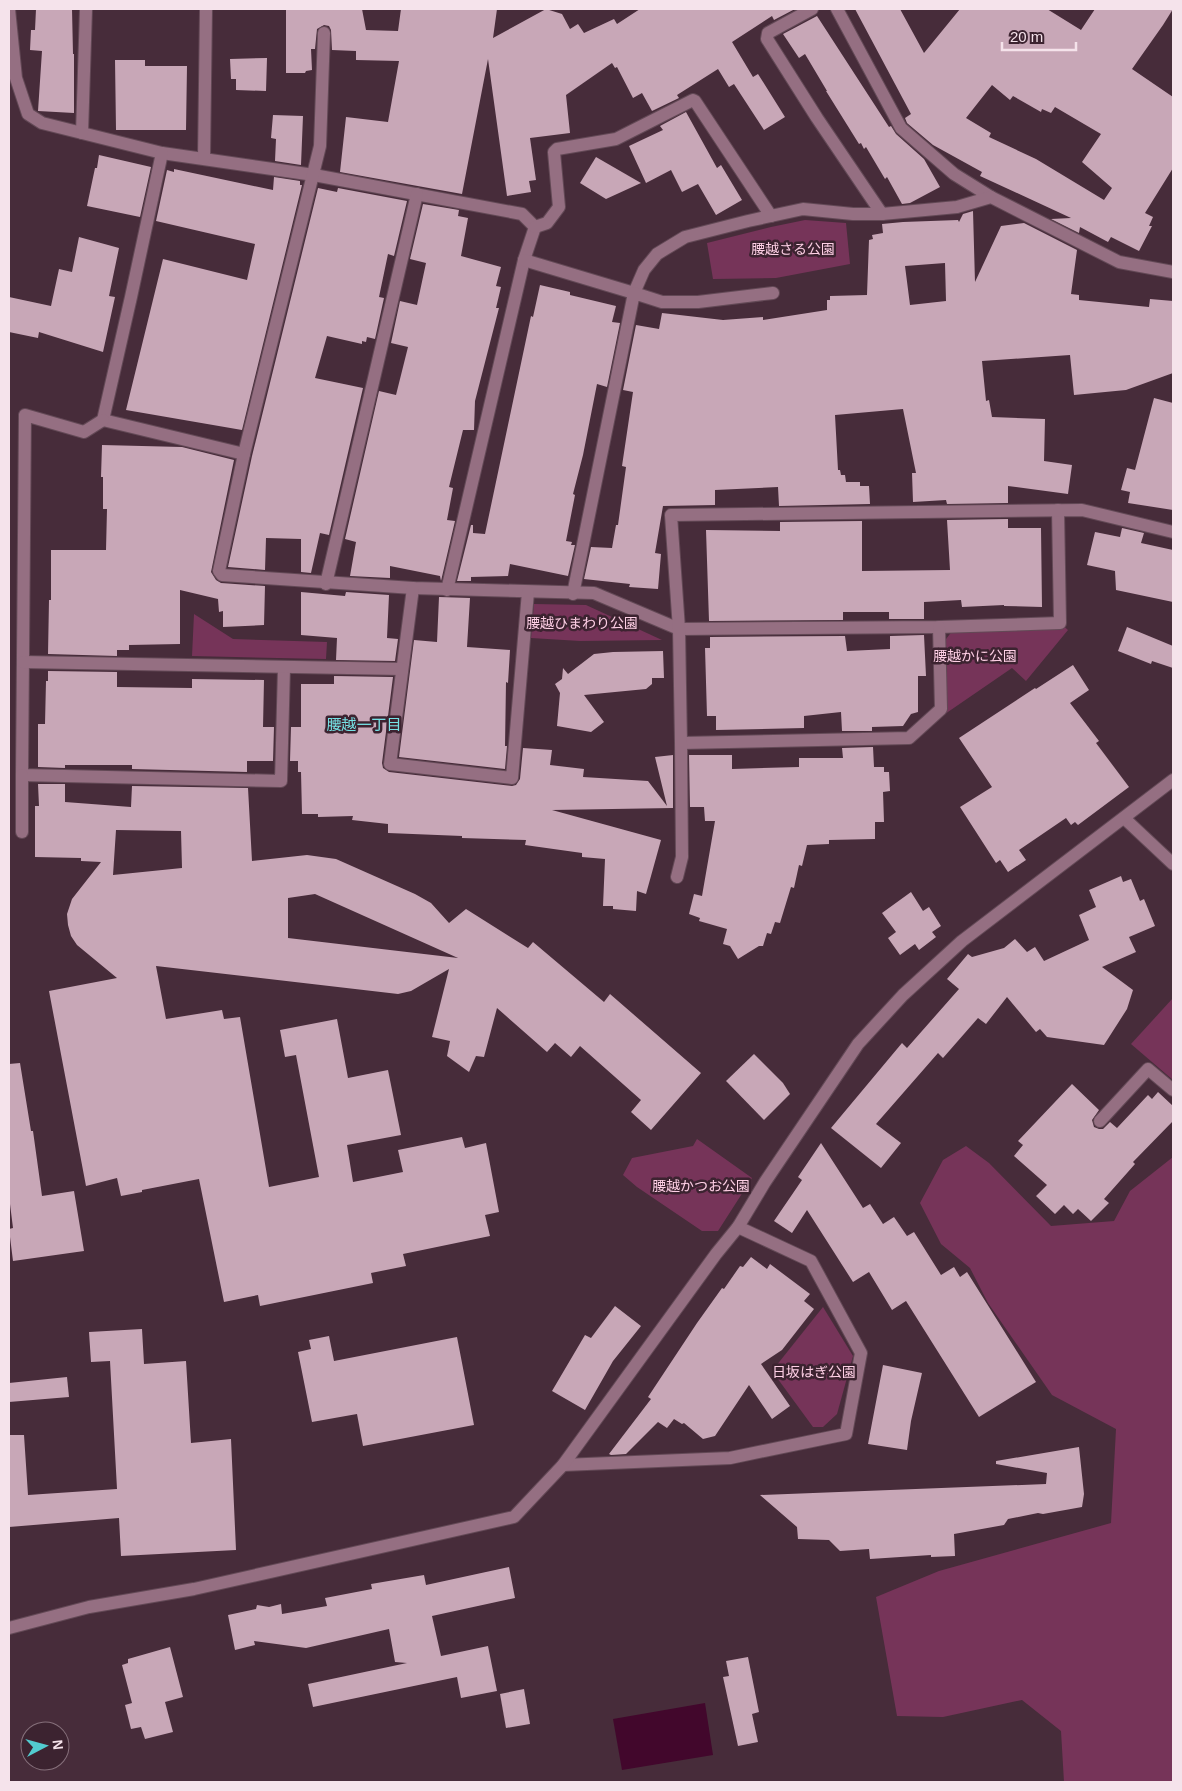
<svg xmlns="http://www.w3.org/2000/svg" width="1182" height="1791" font-family="Arial,'Noto Sans JP',sans-serif">
	<style>
		.green { fill: #763459 }
		.water { fill: #42072c }
		.building { fill: #c8a7b7; fill-rule: evenodd }
		.lines { fill: none; stroke-linecap: round; stroke-linejoin: round }
		.minor-casing { stroke: #634956; stroke-width: 14 }
		.minor { stroke: #956f82; stroke-width: 12 }
		.labels { text-anchor: middle; dominant-baseline: central; stroke-width: 5; stroke-linejoin: round; paint-order: stroke }
		.park-label { font-size: 14px; fill: #fecfe5; stroke: #3c2330 }
		.neighbourhood-label { font-size: 15px; fill: #76e2e5; stroke: #3c2330 }
	</style>
	<rect width="100%" height="100%" fill="#472c3a"/>
	<g class="green">
		<polygon points="805,220 846,223 850,264 776,278 713,279 707,243 771,227"/>
		<polygon points="534,604 586,605 662,640 580,641 531,638"/>
		<polygon points="194,614 233,639 327,642 326,659 192,656"/>
		<polygon points="1060,623 1068,630 1026,681 1012,668 945,714 943,643 956,626"/>
		<polygon points="1173,998 1173,1080 1131,1044"/>
		<polygon points="697,1139 752,1178 718,1231 702,1231 637,1187 623,1175 632,1158 693,1146"/>
		<polygon points="966,1146 989,1163 1051,1226 1114,1221 1130,1191 1173,1157 1173,1782 1064,1782 1061,1731 1022,1700 943,1717 897,1716 876,1597 939,1571 1111,1523 1116,1429 1052,1395 988,1303 970,1268 941,1244 920,1203 943,1160"/>
		<polygon points="823,1307 853,1356 837,1414 823,1427 813,1427 772,1371"/>
	</g>
	<polygon class="water" points="705,1703 713,1755 622,1770 613,1719"/>
	<g class="building">
		<polygon points="36,9 72,9 73,54 74,54 74,113 38,111 42,51 30,50 31,30 35,30"/>
		<polygon points="286,9 362,9 366,30 398,31 401,9 497,9 493,38 546,9 562,14 570,29 578,24 584,33 614,19 617,24 640,9 795,9 774,20 772,16 732,42 753,77 758,74 785,117 764,130 734,84 729,87 718,69 677,95 679,98 652,111 642,93 633,98 617,67 615,68 612,63 566,95 570,133 530,138 536,180 529,181 531,192 507,196 488,59 462,194 340,172 346,117 388,122 399,61 356,60 356,51 332,50 331,30 329,26 324,25 317,29 315,49 311,49 312,70 306,71 305,73 286,73"/>
		<path d="M855,9H900L924,53L960,9H1047L1081,30L1095,9H1173L1163,25L1132,69L1173,97V168L1145,213L1153,217L1149,226H1152L1139,251L1111,237L1108,242L1080,227L1079,233L1051,219L1071,218L980,176L982,172L933,145L907,123L905,118L911,114ZM992,85L1010,100L1013,96L1041,112L1042,109L1051,113L1055,107L1101,134L1082,162L1112,188L1104,200L1036,159L989,137L991,133L966,118Z"/>
		<polygon points="817,16 889,127 891,126 896,134 924,159 940,187 910,203 902,204 887,177 885,179 866,147 864,149 861,143 859,144 826,91 827,91 805,54 799,58 783,34"/>
		<polygon points="267,58 266,91 236,90 236,79 231,79 230,59"/>
		<polygon points="115,60 145,60 145,66 187,66 186,130 116,130"/>
		<polygon points="686,112 717,168 721,165 742,200 716,215 698,184 682,192 671,170 646,183 629,146 663,130 660,126"/>
		<polygon points="273,115 303,116 301,165 275,161 276,139 271,138"/>
		<polygon points="99,155 151,167 140,217 87,206 95,168 97,168"/>
		<polygon points="596,157 641,183 606,199 580,183"/>
		<polygon points="174,169 273,190 274,177 300,181 300,185 302,185 242,430 126,410 163,259 247,280 255,244 156,221 167,170 174,172"/>
		<polygon points="318,188 337,192 338,188 407,201 394,256 388,254 379,297 384,298 375,339 367,337 366,342 362,341 362,344 327,336 315,378 363,388 329,535 320,533 311,573 301,572 301,539 266,538 265,570 228,567 252,456"/>
		<polygon points="423,204 459,210 458,216 468,218 461,256 501,267 496,286 501,287 496,308 499,308 475,401 474,430 463,430 449,487 453,488 447,520 455,521 441,581 440,576 390,566 390,578 350,576 356,542 345,539 379,391 396,395 408,347 391,343 400,301 417,305 426,263 410,259"/>
		<path d="M973,211L975,282L1001,226L1024,223L1077,250L1071,294L1079,295V300L1149,307L1150,299L1173,301V373L1126,390L1074,395L1070,355L982,361L986,401L989,400L992,417L1045,419L1044,461L1072,465L1068,494L1008,486V503L947,504L946,500L913,502L912,473H916L903,409L835,415L838,470H840L841,475H845L846,482H860V486H869L870,504L779,506L778,487L715,490V505L663,506L655,553L661,554L658,589L629,587L630,584L584,579L591,547L612,548L616,525H618L626,467L622,466L633,392L623,390L636,325L659,329L662,313L723,320L763,317V320L827,310V300H830V296L867,295L869,240L873,239L872,235L883,233L882,224L903,222L958,220L959,222L963,214ZM945,263L946,301L910,305L905,266Z"/>
		<polygon points="79,237 119,248 109,296 115,297 103,352 39,332 38,338 9,332 9,297 51,306 59,269 72,272"/>
		<polygon points="540,285 570,292 570,295 616,306 612,322 620,323 607,387 597,384 583,455 573,494 575,495 566,541 572,542 571,545 575,545 568,576 510,564 508,576 471,577 471,581 457,581 471,525 473,525 473,533 485,534 531,316 533,317"/>
		<polygon points="1154,398 1173,403 1173,510 1128,503 1130,492 1121,490 1127,468 1135,470"/>
		<polygon points="102,445 182,447 234,460 211,572 216,580 221,583 265,586 264,625 223,627 223,611 219,612 218,599 180,590 180,644 129,645 129,650 117,650 117,656 48,654 49,600 51,600 51,550 106,550 107,509 103,509 103,477 101,477"/>
		<polygon points="1008,519 1008,528 1041,528 1042,607 1004,606 1004,605 962,607 961,600 924,602 924,619 889,619 889,612 843,612 843,620 709,621 706,530 780,531 780,522 862,521 862,571 950,570 947,520"/>
		<polygon points="1122,528 1144,533 1141,543 1173,550 1173,602 1116,590 1115,571 1087,565 1095,532 1120,537"/>
		<polygon points="301,592 345,596 346,592 389,595 387,638 398,639 395,661 336,660 337,638 301,635"/>
		<polygon points="439,597 470,598 467,647 510,650 508,683 506,682 505,746 507,746 505,769 399,757 414,640 437,642"/>
		<polygon points="1127,627 1173,646 1173,668 1152,661 1151,664 1118,651"/>
		<polygon points="924,635 926,676 918,676 918,712 911,714 903,726 872,727 872,731 842,731 841,712 804,716 804,728 716,730 716,716 707,716 705,648 710,648 710,637 845,636 847,651 890,649 890,636"/>
		<polygon points="663,651 664,678 652,678 652,684 646,689 584,695 604,722 591,732 557,726 560,693 555,684 562,679 563,668 568,674 594,654 613,652"/>
		<polygon points="1073,665 1089,690 1070,703 1099,741 1096,743 1129,787 1078,825 1075,822 1071,825 1066,818 1019,850 1026,860 1008,872 1000,860 996,863 960,807 992,787 959,738 1035,688 1036,689"/>
		<polygon points="48,671 117,672 117,687 192,688 192,679 264,680 263,727 274,727 273,761 247,761 247,772 132,769 132,765 65,765 65,768 38,767 38,724 45,724 46,681 48,681"/>
		<polygon points="334,676 393,677 382,763 383,768 389,772 512,786 516,785 520,779 523,748 552,750 550,765 584,769 583,777 648,781 667,806 655,757 673,755 673,808 552,810 661,840 646,894 637,891 636,911 613,909 613,906 603,906 605,859 582,857 582,853 525,845 526,840 462,838 462,836 388,833 388,824 352,820 353,816 318,817 318,814 302,814 301,772 298,772 298,761 290,761 291,727 301,727 301,684 334,684"/>
		<polygon points="873,747 874,767 884,767 884,772 889,772 890,791 883,792 884,822 875,822 875,839 829,840 829,844 807,845 802,866 799,865 794,888 791,887 780,923 775,922 771,934 767,933 763,946 759,946 738,959 730,946 723,944 727,929 699,921 700,918 689,914 694,894 702,896 715,821 705,821 704,807 690,807 689,755 732,755 732,769 799,767 799,758 843,758 842,748"/>
		<path d="M38,784H65V802L131,807L132,786L248,788L252,861L307,855L336,859L415,894L431,903L449,923L466,909L528,948L533,942L604,1002L610,994L701,1073L651,1130L631,1112L641,1100L580,1046L571,1057L555,1043L547,1052L497,1008L484,1057L476,1056L469,1072L447,1056L450,1041L432,1037L449,969L411,991L398,994L156,966L166,1019L222,1010L224,1019L240,1017L269,1187L319,1177L296,1055L285,1057L280,1030L337,1019L348,1078L388,1070L401,1135L347,1145L353,1182L403,1172L398,1150L462,1137L465,1148L486,1143L499,1212L485,1215L490,1236L403,1254L406,1266L371,1273L373,1283L260,1306L258,1295L224,1302L199,1179L142,1190V1192L121,1196L117,1178L86,1186L49,991L117,978L77,945L71,936L68,925L67,914L72,899L101,862L81,861V858L35,857V806H39ZM116,830L181,831L182,868L113,875ZM315,894L458,958L288,938V898Z"/>
		<polygon points="1121,876 1123,882 1131,879 1140,901 1144,899 1155,926 1129,937 1136,952 1102,967 1133,990 1127,1009 1104,1045 1047,1037 1040,1029 1036,1032 1007,997 986,1024 978,1018 943,1058 938,1053 876,1124 901,1143 881,1168 831,1128 902,1043 907,1048 959,989 947,979 968,954 972,957 1004,948 1015,939 1027,952 1035,947 1044,961 1089,940 1079,915 1096,907 1089,890"/>
		<polygon points="911,892 923,911 929,907 941,926 932,932 936,937 919,950 915,944 900,955 888,938 896,932 882,913"/>
		<polygon points="754,1054 783,1083 790,1094 764,1120 726,1081"/>
		<polygon points="20,1063 31,1131 33,1131 42,1196 74,1191 84,1251 13,1261 9,1229 13,1228 9,1196 9,1064"/>
		<polygon points="1072,1084 1099,1110 1092,1120 1094,1127 1099,1129 1103,1129 1110,1122 1117,1128 1148,1095 1152,1099 1158,1092 1173,1106 1173,1121 1133,1162 1135,1164 1104,1199 1109,1203 1091,1221 1078,1209 1073,1214 1064,1205 1055,1214 1036,1196 1047,1185 1014,1156 1023,1145 1018,1141"/>
		<polygon points="821,1143 863,1208 870,1204 883,1224 894,1217 907,1236 914,1232 941,1275 954,1267 960,1277 967,1272 1036,1382 979,1417 906,1301 892,1310 869,1272 853,1282 807,1210 792,1233 774,1221 802,1180 798,1177"/>
		<polygon points="751,1257 767,1269 770,1264 810,1294 804,1301 814,1309 782,1350 761,1364 790,1406 772,1419 749,1385 715,1436 703,1439 684,1423 682,1424 674,1419 667,1428 658,1422 626,1454 611,1455 609,1454 651,1399 648,1397 697,1323 722,1288 724,1289 740,1266 743,1267"/>
		<polygon points="615,1306 641,1326 613,1361 585,1410 552,1391 585,1335 591,1338"/>
		<polygon points="142,1329 144,1364 186,1361 191,1443 231,1439 236,1550 121,1556 119,1518 9,1527 9,1435 24,1435 28,1495 117,1489 110,1361 91,1362 89,1332"/>
		<polygon points="329,1336 334,1361 457,1337 474,1425 363,1446 357,1414 312,1422 298,1352 311,1349 309,1340"/>
		<polygon points="883,1365 922,1373 911,1421 907,1450 868,1444"/>
		<polygon points="67,1377 69,1397 9,1402 9,1383"/>
		<polygon points="1079,1447 1084,1494 1082,1507 1043,1514 1038,1513 1008,1519 1004,1525 954,1534 955,1556 931,1557 931,1555 870,1559 869,1549 840,1551 829,1540 798,1539 797,1527 760,1495 1046,1484 1047,1473 996,1464 996,1461"/>
		<polygon points="509,1567 515,1598 432,1616 441,1656 488,1646 497,1691 461,1698 457,1677 313,1707 308,1684 407,1663 395,1662 389,1629 306,1648 254,1641 255,1645 235,1650 228,1615 256,1609 257,1605 269,1607 281,1604 282,1614 327,1606 325,1598 372,1589 371,1584 424,1575 426,1585"/>
		<polygon points="170,1647 183,1697 165,1702 173,1732 145,1739 141,1727 131,1729 125,1705 132,1703 122,1665 128,1663 128,1659"/>
		<polygon points="748,1657 759,1712 752,1714 758,1742 738,1746 723,1677 729,1676 726,1661"/>
		<polygon points="524,1689 530,1724 506,1728 500,1694"/>
	</g>
	<g class="lines">
		<g class="minor-casing">
			<g id="minor">
				<polyline points="9,9 16,78 28,114 42,123 162,153 314,175 522,214 535,227 524,260 447,590"/>
				<polyline points="812,9 768,33 767,39 817,118 882,214"/>
				<polyline points="837,9 901,128 954,174 991,197"/>
				<polyline points="324,33 320,146 244,454 219,571 222,575 413,588 594,593 679,629 939,627 1060,623 1058,510"/>
				<polyline points="82,133 86,9"/>
				<polyline points="162,153 131,297 103,420 244,454"/>
				<polyline points="204,158 206,9"/>
				<polyline points="535,227 547,223 559,207 554,152 557,149 616,139 693,100 695,101 771,216"/>
				<polyline points="524,260 634,293 644,270 657,254 685,237 748,221 803,209 853,214 882,214 957,207 991,197 1119,262 1173,272"/>
				<polyline points="103,420 84,432 25,415 22,775 281,781 284,668"/>
				<polyline points="326,584 417,194"/>
				<polyline points="413,588 390,764 512,778 528,592"/>
				<polyline points="573,594 634,293 662,302 698,302 773,293"/>
				<polyline points="23,662 402,669"/>
				<polyline points="681,743 909,738 941,709 939,627"/>
				<polyline points="22,775 22,832"/>
				<polyline points="1124,818 1173,864"/>
				<polyline points="677,877 682,857 681,743 679,629 671,515 1082,510 1173,532"/>
				<polyline points="1100,1121 1148,1069 1173,1090"/>
				<polyline points="563,1465 730,1458 846,1434 861,1353 811,1261 738,1227"/>
				<polyline points="9,1628 89,1607 194,1589 514,1517 563,1465 716,1254 738,1227 765,1182 858,1044 903,995 962,941 1173,780"/>
			</g>
		</g>
		<use href="#minor" class="minor"/>
	</g>
	<g class="labels">
		<g class="park-label">
			<text x="793" y="249">腰越さる公園</text>
			<text x="582" y="623">腰越ひまわり公園</text>
			<text x="975" y="656">腰越かに公園</text>
			<text x="701" y="1186">腰越かつお公園</text>
			<text x="814" y="1372">日坂はぎ公園</text>
		</g>
		<g class="neighbourhood-label">
			<text x="364" y="724">腰越一丁目</text>
		</g>
	</g>
	<rect width="1182" height="1791" fill="none" stroke="#f5e3eb" stroke-width="20"/>
	<g transform="translate(45 1746) rotate(84)"><circle r="24" fill="#3c2330" stroke="#86707b"/>
	<path d="M0-4L9 19L0 12L-9 19Z" fill="#52ccd0"/>
	<text y="-8" font-size="14" font-weight="bold" text-anchor="middle" fill="#f5e3eb">N</text>
	</g>
	<path d="M1002 42v8h74v-8" fill="none" stroke="#f5e3eb" stroke-width="2.5"/>
	<text x="1010" y="42" font-size="15" fill="#f5e3eb" stroke="#3c2330" stroke-width="4" paint-order="stroke">20 m</text>
</svg>
